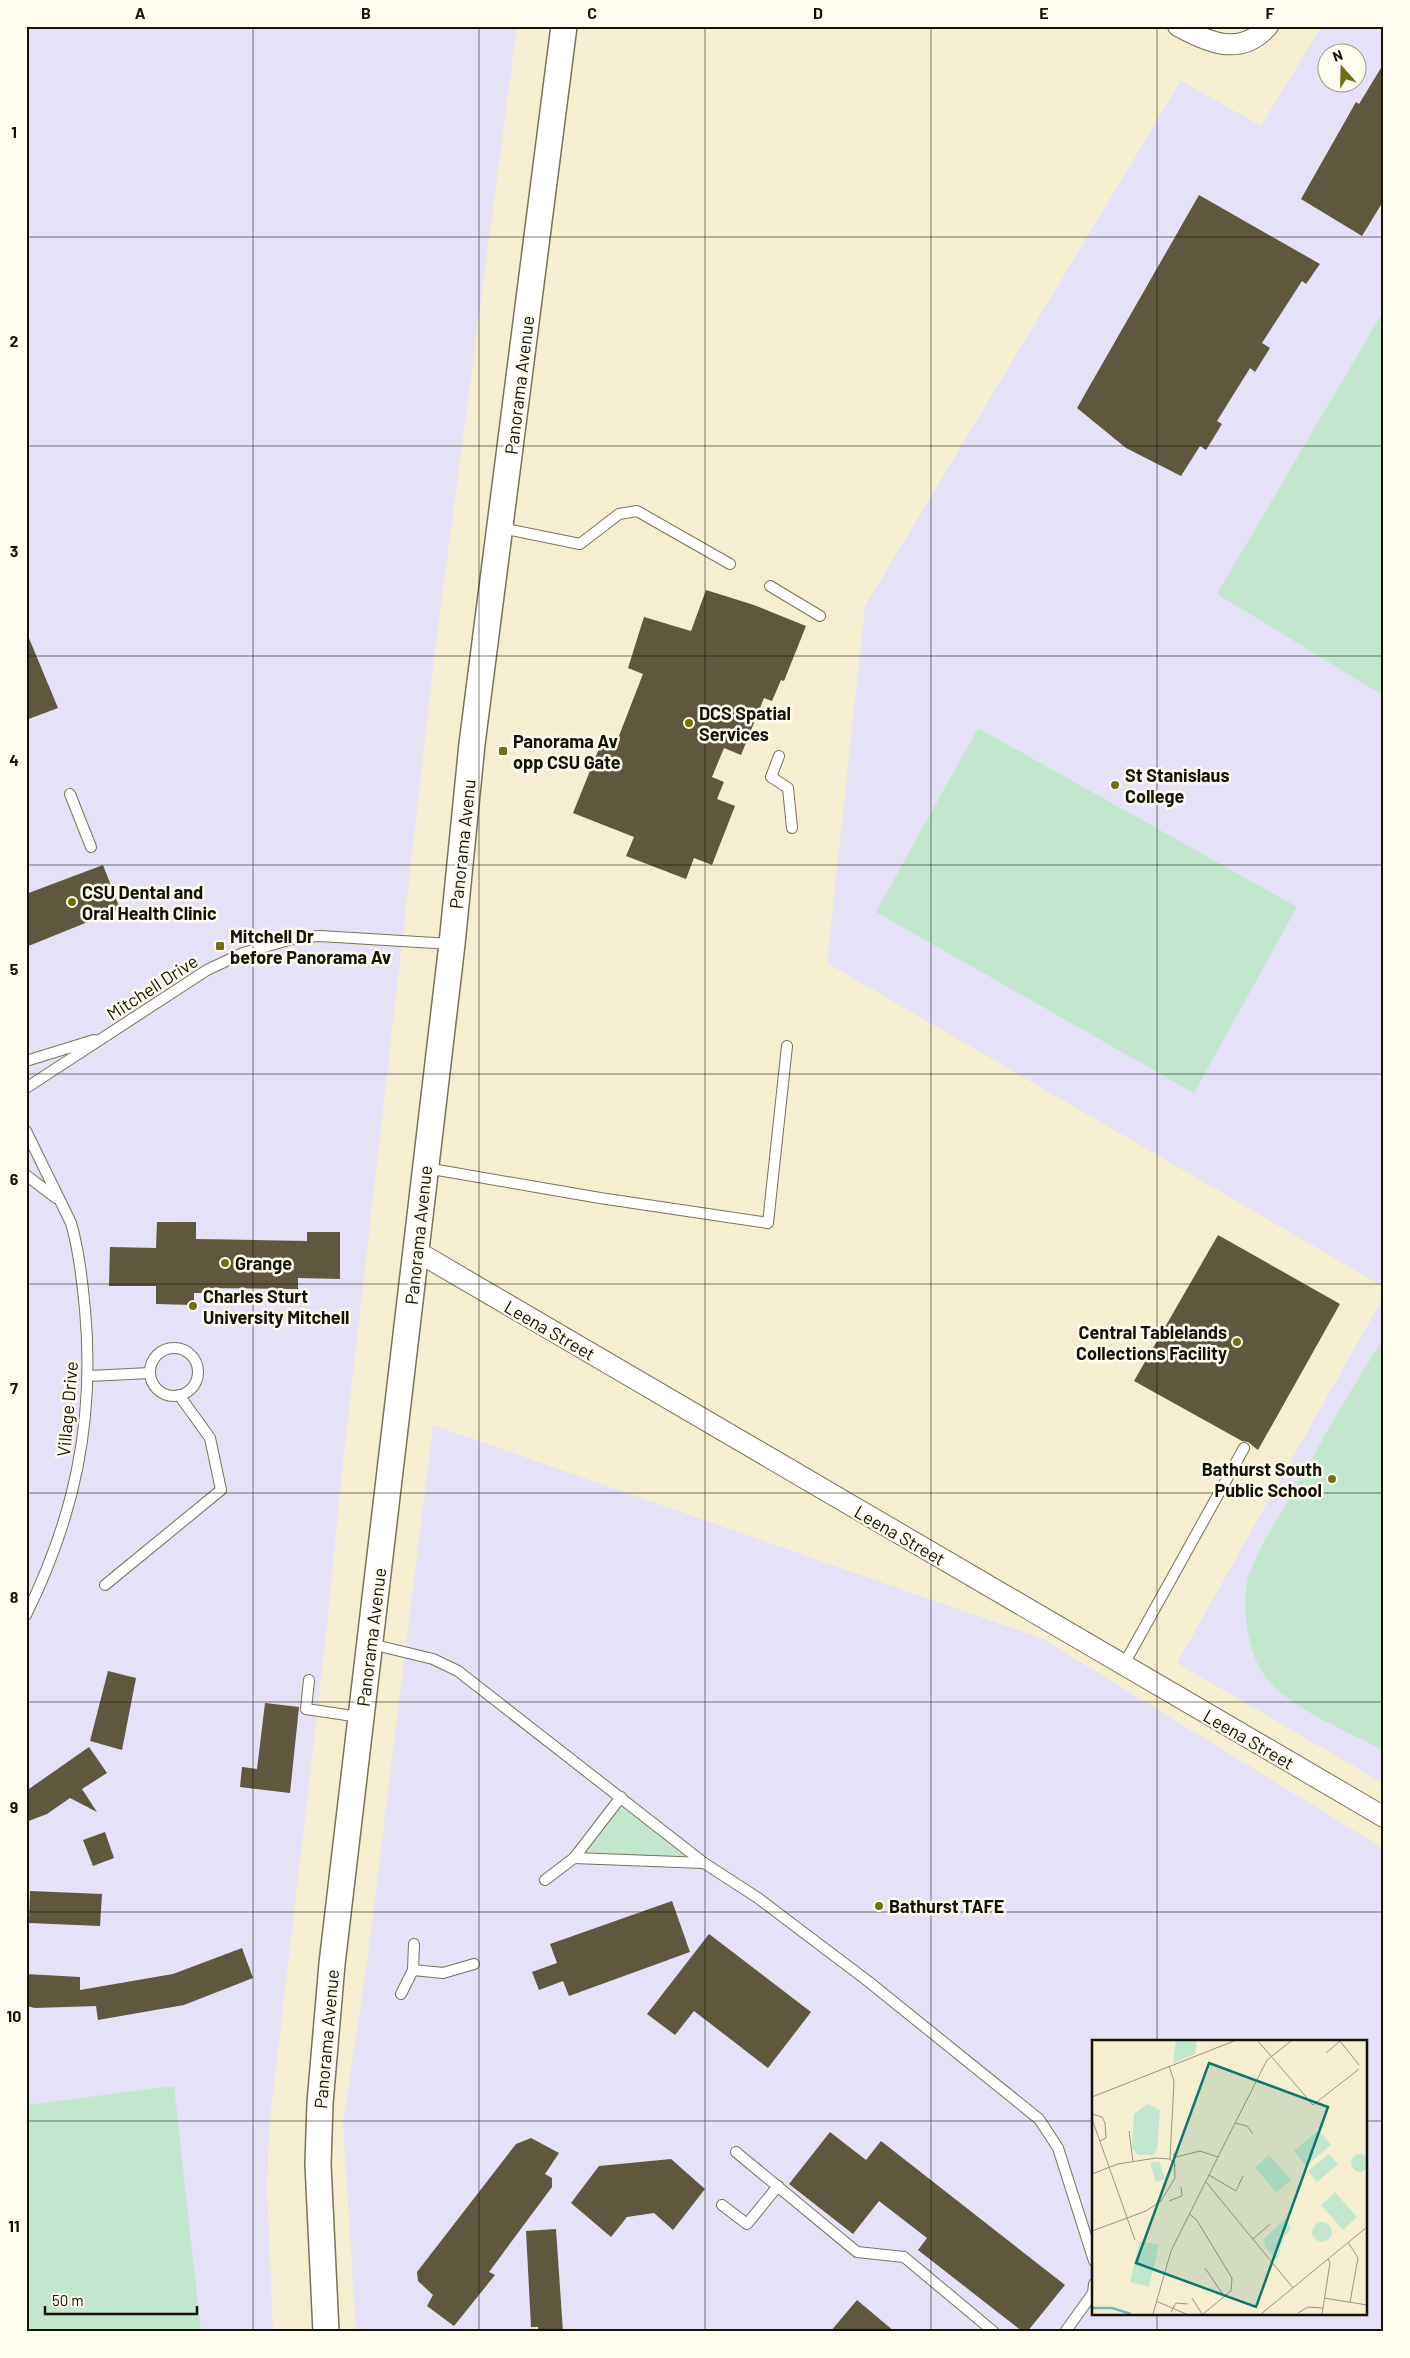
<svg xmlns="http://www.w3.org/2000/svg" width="1410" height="2358" font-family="Barlow,sans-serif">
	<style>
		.education { fill: #e5e1f7; fill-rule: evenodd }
		.green { fill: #c3e7ce }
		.building { fill: #5f583e }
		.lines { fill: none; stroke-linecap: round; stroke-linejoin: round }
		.service-casing { stroke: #797358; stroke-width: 12 }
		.minor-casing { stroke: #797358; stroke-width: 22 }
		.tertiary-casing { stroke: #797358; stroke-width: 28 }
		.service { stroke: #fff; stroke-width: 10 }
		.minor { stroke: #fff; stroke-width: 20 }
		.tertiary { stroke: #fff; stroke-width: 25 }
		.grid { fill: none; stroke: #141207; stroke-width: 1; stroke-opacity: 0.55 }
		.poi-dot { fill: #707013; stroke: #fefbef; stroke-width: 2 }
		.labels { text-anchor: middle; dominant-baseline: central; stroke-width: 5; stroke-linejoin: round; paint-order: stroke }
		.street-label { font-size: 18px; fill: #141207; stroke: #fefbef }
		.poi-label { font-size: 18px; font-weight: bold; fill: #141207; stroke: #fefbef; text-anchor: start }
		.inset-river { fill: none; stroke: #7cb6b8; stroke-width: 2.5 }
		.inset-road { fill: none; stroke: #9c9680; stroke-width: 1 }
		.view { fill: #0f766e; fill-opacity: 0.15; stroke: #0f766e; stroke-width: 2.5 }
		.inset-edge { fill: none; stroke: #141207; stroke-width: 2.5 }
		.neatline { fill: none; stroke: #141207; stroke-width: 2 }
		.grid-label { font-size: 16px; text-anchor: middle; font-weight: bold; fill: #141207 }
	</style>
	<rect width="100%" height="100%" fill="#f6eed0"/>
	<g class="education">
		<polygon points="26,26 517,26 435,651 344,1453 325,1645 269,2128 267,2191 273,2332 26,2332"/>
		<path d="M1322,26H1384V1287L827,963L865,606L1181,81L1261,126ZM1328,52H1358V82H1328Z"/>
		<polygon points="1384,1296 1384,1784 1177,1663"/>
		<path d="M433,1425L1043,1639L1384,1849V2332H356L343,2123L367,1963ZM1094,2042H1366V2314H1094Z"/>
	</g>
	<g class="green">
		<polygon points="1384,310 1384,696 1217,594"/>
		<polygon points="978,728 1297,907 1194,1093 876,912"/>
		<path d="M1384,1338V1751C1347,1731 1295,1711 1268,1680C1248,1657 1242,1612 1247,1583C1251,1561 1276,1521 1288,1501C1319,1446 1349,1391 1384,1338Z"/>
		<polygon points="621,1797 704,1863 574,1858"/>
		<polygon points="174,2086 201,2332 26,2332 26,2105"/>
	</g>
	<g class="building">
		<polygon points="1384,63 1384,200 1362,236 1301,199 1356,102 1359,104"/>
		<polygon points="1199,195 1320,264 1306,284 1302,281 1262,343 1270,348 1255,372 1250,368 1217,421 1222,424 1206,450 1200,446 1181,476 1126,448 1077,408"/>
		<polygon points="706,590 754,605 806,626 784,681 781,680 772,701 764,698 741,755 724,748 712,777 724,782 717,799 735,806 712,865 694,858 686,879 626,856 634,837 573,813 602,741 615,746 643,674 628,668 644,617 691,631"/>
		<polygon points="26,631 58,708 26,720"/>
		<polygon points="103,865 120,909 26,947 26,894"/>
		<polygon points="157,1222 196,1222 196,1239 307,1241 307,1232 340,1232 340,1279 298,1278 298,1289 204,1288 204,1293 194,1293 194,1305 156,1304 156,1286 109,1286 110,1247 156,1248"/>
		<polygon points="1218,1235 1340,1304 1258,1450 1248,1442 1242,1441 1134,1381"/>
		<polygon points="108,1671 136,1678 122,1750 90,1741"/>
		<polygon points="265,1703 299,1707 290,1793 240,1787 242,1767 257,1769"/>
		<polygon points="89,1747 107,1773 82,1789 97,1812 70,1798 47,1814 26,1822 26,1791"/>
		<polygon points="105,1832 114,1858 93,1866 83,1840"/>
		<polygon points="30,1891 102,1894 100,1926 29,1923"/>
		<polygon points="672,1901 690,1952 569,1996 563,1981 539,1990 532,1972 557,1963 550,1944"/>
		<polygon points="709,1934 811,2012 768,2068 694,2011 675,2035 647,2014"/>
		<polygon points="242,1948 253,1978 184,2005 98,2020 96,2006 35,2008 26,2006 26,1974 80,1977 80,1990 173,1974"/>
		<polygon points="830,2132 866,2160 881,2141 1065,2285 1027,2332 1023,2332 918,2250 927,2238 879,2201 853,2234 789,2184"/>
		<polygon points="531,2138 559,2153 545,2174 552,2178 552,2187 489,2272 495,2275 454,2326 427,2306 433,2295 418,2281 417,2272 516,2144"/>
		<polygon points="671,2159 705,2189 673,2230 654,2213 627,2217 611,2237 571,2203 599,2166"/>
		<polygon points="556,2229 563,2332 538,2332 538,2327 531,2327 526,2231"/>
		<polygon points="857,2300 895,2332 830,2332"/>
	</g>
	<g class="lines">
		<g class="service-casing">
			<g id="service">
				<polyline points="501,528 580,544 619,514 637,511 730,564"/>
				<polyline points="770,586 820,616"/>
				<polyline points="779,756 771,777 788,788 792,828"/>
				<polyline points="70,794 91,847"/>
				<polyline points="26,1061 94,1040"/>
				<polyline points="26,1088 207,970 243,953 296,938 320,936 451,944"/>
				<path d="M26,1131L71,1223C79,1251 82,1280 85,1309C95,1420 75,1516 26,1615"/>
				<polyline points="426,1168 600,1198 768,1223 787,1046"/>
				<polyline points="26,1175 56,1198"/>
				<circle cx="174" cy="1372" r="24"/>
				<polyline points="89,1376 150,1373"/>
				<polyline points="105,1585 221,1490 210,1438 179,1395"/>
				<polyline points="371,1644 433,1659 458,1671 704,1863 758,1898 869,1982 1039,2119 1058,2148 1094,2261"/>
				<polyline points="1123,1666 1244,1448"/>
				<polyline points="309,1680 306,1709 360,1717"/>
				<polyline points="574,1858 704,1863"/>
				<polyline points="545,1880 574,1858 621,1797"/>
				<polyline points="413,1970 443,1973 474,1964"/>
				<polyline points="401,1994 413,1970 414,1944"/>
				<polyline points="736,2152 857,2252 904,2257 994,2332"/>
				<polyline points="722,2205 747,2224 778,2186"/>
				<polyline points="1065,2332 1093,2293 1094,2284"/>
			</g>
		</g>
		<g class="minor-casing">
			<g id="minor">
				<path d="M1178,26C1209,43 1241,57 1268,26"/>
				<polyline points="416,1251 1384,1817"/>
			</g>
		</g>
		<g class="tertiary-casing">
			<polyline id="tertiary" points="326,2332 318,2164 320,2103 332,1964 452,944 472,744 564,26"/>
		</g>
		<use href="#service" class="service"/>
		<use href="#minor" class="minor"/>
		<use href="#tertiary" class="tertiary"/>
	</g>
	<path class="grid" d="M253,26V2332M479,26V2332M705,26V2332M931,26V2332M1157,26V2042M26,237H1384M26,446H1384M26,656H1384M26,865H1384M26,1074H1384M26,1284H1384M26,1493H1384M26,1702H1384M26,1912H1384M26,2121H1094M1366,2121H1384M1157,2314V2332"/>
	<g class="poi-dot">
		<circle cx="689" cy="723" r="5"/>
		<rect x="498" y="746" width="10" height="10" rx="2.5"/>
		<circle cx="1115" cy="785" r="5"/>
		<circle cx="72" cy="902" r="5"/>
		<rect x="215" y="941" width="10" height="10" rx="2.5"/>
		<circle cx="225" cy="1263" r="5"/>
		<circle cx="193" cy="1306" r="5"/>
		<circle cx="1237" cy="1342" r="5"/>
		<circle cx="1332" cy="1479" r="5"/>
		<circle cx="879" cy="1906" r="5"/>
	</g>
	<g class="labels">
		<g class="street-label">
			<text transform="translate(519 385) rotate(-83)">Panorama Avenue</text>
			<text transform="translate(462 844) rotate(-84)">Panorama Avenu</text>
			<text transform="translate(152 987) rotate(-33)">Mitchell Drive</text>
			<text transform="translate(418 1235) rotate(-84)">Panorama Avenue</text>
			<text transform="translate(550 1330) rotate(30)">Leena Street</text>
			<text transform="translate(67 1409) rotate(-85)">Village Drive</text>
			<text transform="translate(900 1535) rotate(30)">Leena Street</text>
			<text transform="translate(371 1637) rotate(-83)">Panorama Avenue</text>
			<text transform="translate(1249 1739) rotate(30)">Leena Street</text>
			<text transform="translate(326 2039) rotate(-85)">Panorama Avenue</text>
		</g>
		<g class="poi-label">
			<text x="699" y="713">DCS Spatial<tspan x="699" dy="21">Services</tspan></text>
			<text x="513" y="741">Panorama Av<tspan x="513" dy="21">opp CSU Gate</tspan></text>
			<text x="1125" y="775">St Stanislaus<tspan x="1125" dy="21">College</tspan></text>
			<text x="82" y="892">CSU Dental and<tspan x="82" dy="21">Oral Health Clinic</tspan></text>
			<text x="230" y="936">Mitchell Dr<tspan x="230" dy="21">before Panorama Av</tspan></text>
			<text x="235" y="1263">Grange</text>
			<text x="203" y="1296">Charles Sturt<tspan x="203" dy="21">University Mitchell</tspan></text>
			<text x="1227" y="1332" text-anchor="end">Central Tablelands<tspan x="1227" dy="21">Collections Facility</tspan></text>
			<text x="1322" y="1469" text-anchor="end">Bathurst South<tspan x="1322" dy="21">Public School</tspan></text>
			<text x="889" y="1906">Bathurst TAFE</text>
		</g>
	</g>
	<g transform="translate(1092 2040)">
		<rect width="275" height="275" fill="#f6eed0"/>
		<path d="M84,1H105L103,14L81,23ZM55,64L68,70L65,110L61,115H46L40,108L42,74ZM227,90L239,105L214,126L202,111ZM259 123a9 9 0 1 1 18 0a9 9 0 1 1-18 0ZM237,114L246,124L225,142L216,131ZM177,115L199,140L184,153L163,127ZM67,121L73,139L64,142L58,123ZM243,152L265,177L251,190L229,165ZM194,178L199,189L192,197L185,220L173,207L172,199ZM220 192a10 10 0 1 1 20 0a10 10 0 1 1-20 0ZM48,201L67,205L57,247L38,242Z" fill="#c3e7ce"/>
		<path class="inset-river" d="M0,268H20L39,274"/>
		<path class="inset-road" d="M166,1L221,65L267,29M248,1L267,25M234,13L248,1M77,26L82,41L78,119M0,57L142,1M0,74L10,77L13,83L14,98L8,101M0,79L43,200M143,83L155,86L161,94M37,91L41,121M84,117L108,111L126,117M0,134L26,124L64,118L78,119L84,126M117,135L144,151L151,136M114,142L201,248M77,161L90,156L89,147M97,174L104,179L140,238L139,251L111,274M0,191L54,171L69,161L83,138L82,113M161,199L178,184M256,202L266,218L258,262M113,228L132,256M100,258L110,274M232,258L275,265M64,261L94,274M79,272L84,263L96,264M206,273L216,267L231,268M61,274L79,211L134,101L175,20L199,1M169,274L275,187M230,274L238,223L236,219"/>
		<path class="view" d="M117,23L236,67L164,267L44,223Z"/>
		<rect width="275" height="275" class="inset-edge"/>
	</g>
	<rect width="1410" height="2358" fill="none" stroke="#fefbef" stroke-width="55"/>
	<g transform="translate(1342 68) rotate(340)"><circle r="24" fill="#fefbef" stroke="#a09e92"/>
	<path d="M0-4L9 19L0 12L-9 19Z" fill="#707013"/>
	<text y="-8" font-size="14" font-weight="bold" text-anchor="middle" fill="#141207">N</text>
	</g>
	<path d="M45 2306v8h152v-8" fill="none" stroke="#141207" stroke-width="2.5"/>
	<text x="52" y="2306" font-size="15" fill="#141207" stroke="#fefbef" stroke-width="4" paint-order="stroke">50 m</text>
	<rect x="28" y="28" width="1354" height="2302" class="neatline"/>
	<g class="grid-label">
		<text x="140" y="19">A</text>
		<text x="366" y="19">B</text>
		<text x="592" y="19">C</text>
		<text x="818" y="19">D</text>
		<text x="1044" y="19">E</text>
		<text x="1270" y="19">F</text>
		<text x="14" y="138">1</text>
		<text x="14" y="347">2</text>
		<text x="14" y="557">3</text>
		<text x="14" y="766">4</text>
		<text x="14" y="975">5</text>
		<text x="14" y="1185">6</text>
		<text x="14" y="1394">7</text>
		<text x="14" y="1603">8</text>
		<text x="14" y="1813">9</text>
		<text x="14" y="2022">10</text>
		<text x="14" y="2232">11</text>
	</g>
</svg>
